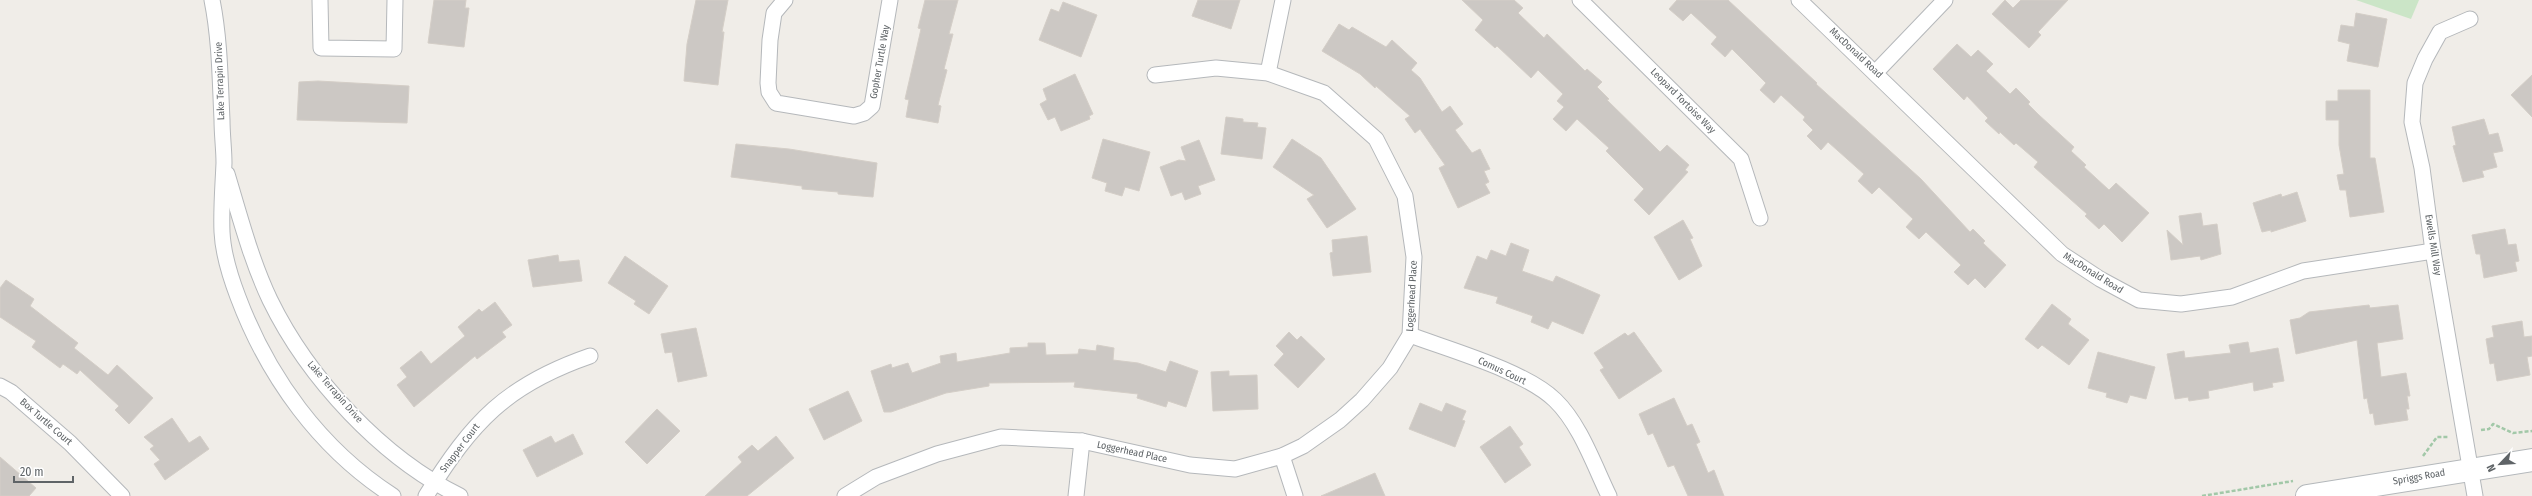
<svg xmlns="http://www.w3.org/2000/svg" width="2532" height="496" font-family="'Fira Sans Condensed',sans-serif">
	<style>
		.park { fill: #cbe5c7 }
		.building { fill: #ccc8c4; stroke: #d4cec7 }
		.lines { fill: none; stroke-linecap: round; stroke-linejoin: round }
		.minor-casing { stroke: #b5b8bb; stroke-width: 17 }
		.secondary-casing { stroke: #b4b8bb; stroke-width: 24 }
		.path { stroke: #a2c8a8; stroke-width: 2.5; stroke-dasharray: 4 2; stroke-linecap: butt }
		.minor { stroke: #fff; stroke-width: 15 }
		.secondary { stroke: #fff; stroke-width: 22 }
		.labels { text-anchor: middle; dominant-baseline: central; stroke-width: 3.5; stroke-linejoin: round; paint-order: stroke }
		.street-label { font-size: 10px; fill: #5f6467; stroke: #fff }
	</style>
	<rect width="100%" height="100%" fill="#f0ede8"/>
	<polygon class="park" points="2356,0 2419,0 2411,19"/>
	<g class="building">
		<polygon points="434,0 466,0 465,8 469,8 464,47 428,43"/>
		<polygon points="696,0 728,0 722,32 724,32 718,85 684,81 687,44"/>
		<polygon points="925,0 958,0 949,34 953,34 944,69 947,70 938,105 941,106 938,123 906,117 909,100 905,99 921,29 918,28"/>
		<polygon points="1198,0 1240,0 1231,29 1192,16"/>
		<polygon points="1462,0 1514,0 1523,8 1518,13 1544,38 1547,34 1585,71 1587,69 1602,82 1597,87 1609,99 1607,100 1660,152 1667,145 1689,165 1685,170 1688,172 1649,215 1634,200 1644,189 1606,151 1609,148 1577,119 1566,131 1553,119 1564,107 1557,101 1563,94 1538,70 1531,78 1497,46 1495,48 1475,30 1483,20"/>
		<polygon points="1677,0 1728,0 1817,83 1816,84 1921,179 1970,232 1973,229 1985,241 1983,243 2006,265 1985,288 1975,278 1968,285 1954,272 1961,265 1926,232 1919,239 1906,227 1913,219 1879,187 1872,194 1858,181 1864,174 1828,142 1821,150 1807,136 1813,130 1803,120 1805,117 1781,95 1774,103 1760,90 1766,83 1732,49 1725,57 1711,44 1717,37 1691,13 1683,21 1669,9"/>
		<polygon points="2005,0 2013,8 2021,0 2068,0 2038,32 2041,35 2029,48 1992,14"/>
		<polygon points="1063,2 1097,15 1081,57 1039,40 1051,9 1059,12"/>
		<polygon points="2356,13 2387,19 2378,67 2347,61 2350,44 2338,41 2341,25 2354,27"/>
		<polygon points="1339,24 1349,30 1352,27 1386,47 1392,40 1417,63 1411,70 1420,78 1442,112 1450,106 1463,124 1455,130 1472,153 1480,149 1490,169 1484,171 1489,182 1485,184 1490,193 1458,208 1439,168 1445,165 1420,129 1415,133 1405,119 1410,116 1376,86 1375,88 1360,74 1322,51"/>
		<polygon points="1957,44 1971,57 1978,50 1993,64 1986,71 2010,94 2016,88 2030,102 2028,104 2039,115 2074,147 2071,151 2086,165 2084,167 2109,190 2116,183 2149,213 2122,242 2104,224 2099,229 2085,216 2087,214 2034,167 2038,162 2016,143 2014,145 2000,132 1999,134 1985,121 1988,118 1967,96 1964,100 1933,69"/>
		<polygon points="1075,74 1093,114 1089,116 1090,119 1061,131 1055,117 1048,120 1040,104 1047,100 1043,89"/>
		<polygon points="2532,75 2532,117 2511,95"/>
		<polygon points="318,81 409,86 407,123 297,120 299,82"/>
		<polygon points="2338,90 2370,90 2370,158 2375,158 2384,212 2350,217 2346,190 2340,190 2337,175 2344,174 2339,145 2339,120 2326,120 2326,101 2338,101"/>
		<polygon points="1226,117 1243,119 1243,122 1258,123 1257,127 1266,128 1262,159 1221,154"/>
		<polygon points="2484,119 2489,135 2498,133 2503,151 2493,153 2497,167 2482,171 2484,177 2463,182 2453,146 2456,145 2452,127"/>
		<polygon points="1103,139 1150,152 1139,191 1125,187 1122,196 1105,191 1107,183 1092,178"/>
		<polygon points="1292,139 1321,158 1356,209 1327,228 1307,199 1314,195 1273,167"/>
		<polygon points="1199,140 1215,180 1198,186 1201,194 1185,200 1182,192 1171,196 1160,167 1179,160 1186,161 1181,147"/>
		<polygon points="736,144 789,149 877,163 873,197 838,194 838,192 802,189 802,186 731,177"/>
		<polygon points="2297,192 2306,221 2271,232 2271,230 2262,232 2253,203 2281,194 2282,197"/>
		<polygon points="2201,213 2203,226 2217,224 2221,254 2201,260 2200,256 2171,260 2167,230 2183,245 2179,216"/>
		<polygon points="1683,220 1693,238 1690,239 1702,266 1679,280 1654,237"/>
		<polygon points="2505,229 2508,245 2516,244 2519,261 2515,262 2517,271 2484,278 2480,254 2476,254 2472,235"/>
		<polygon points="1367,236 1371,272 1333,276 1330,253 1333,252 1332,240"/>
		<polygon points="1511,243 1529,250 1522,271 1553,282 1556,276 1600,295 1583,334 1552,321 1548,329 1531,322 1533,316 1496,303 1498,297 1464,288 1477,256 1487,260 1491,250 1506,256"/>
		<polygon points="558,255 559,262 579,260 582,281 533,287 528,260"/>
		<polygon points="625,256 668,286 649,314 634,304 636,301 608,283"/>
		<polygon points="6,280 34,299 30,306 78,343 74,348 108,375 117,365 153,398 129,424 115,410 119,406 80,370 77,374 63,364 60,368 32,347 36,341 0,317 0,288"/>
		<polygon points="495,302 512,325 502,332 506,337 477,359 475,356 414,407 397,385 407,377 400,368 421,351 431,364 465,336 458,327 479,309 482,312"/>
		<polygon points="2052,304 2071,319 2068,324 2089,340 2069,365 2042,345 2038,349 2025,339"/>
		<polygon points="2369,305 2370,308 2398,305 2403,339 2377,343 2381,377 2406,373 2410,396 2407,396 2409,409 2406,409 2408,420 2375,425 2373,413 2370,414 2367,398 2364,399 2357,340 2296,354 2290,320 2300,318 2309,312"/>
		<polygon points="2522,321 2524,337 2532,336 2532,356 2527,357 2530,375 2497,381 2494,363 2490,364 2486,339 2494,337 2492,326"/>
		<polygon points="696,328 707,376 678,382 672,352 665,353 661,334"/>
		<polygon points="1289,332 1297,340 1301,336 1325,359 1298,388 1274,365 1284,354 1276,346"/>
		<polygon points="1634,332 1662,371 1619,399 1600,370 1604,368 1594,353 1625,333 1628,336"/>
		<polygon points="2248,342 2250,353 2278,348 2284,381 2272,383 2273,387 2254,391 2253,382 2208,391 2209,398 2189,401 2188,397 2175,399 2167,354 2184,351 2185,358 2231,353 2229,345"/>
		<polygon points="1028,343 1045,343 1046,355 1078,354 1079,349 1096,351 1097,345 1114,348 1113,360 1138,363 1166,372 1170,361 1198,371 1186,407 1168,401 1166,407 1137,398 1138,394 1074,387 1075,382 989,383 989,386 946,393 891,412 884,412 871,371 891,364 892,368 908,363 912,373 941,363 940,356 956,353 957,362 1010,353 1010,348 1028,347"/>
		<polygon points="2098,352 2155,367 2146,399 2130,395 2127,403 2106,397 2107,393 2088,388"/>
		<polygon points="1229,371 1229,376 1257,375 1258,409 1213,411 1211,372"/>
		<polygon points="848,391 862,421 824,440 809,409"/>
		<polygon points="1674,398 1687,426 1692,424 1700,442 1696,444 1708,473 1714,470 1724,496 1688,496 1674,465 1668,467 1653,433 1648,435 1639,414"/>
		<polygon points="1420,403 1442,412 1446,403 1466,411 1462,420 1465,421 1455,447 1409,429"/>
		<polygon points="657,409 680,431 647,464 625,442"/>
		<polygon points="172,418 189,443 200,436 209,449 165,480 154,464 160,460 150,449 154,446 144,437"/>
		<polygon points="1510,426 1523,444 1519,447 1531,465 1505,483 1480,447"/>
		<polygon points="573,434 583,454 537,477 523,450 551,436 555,443"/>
		<polygon points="776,436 794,458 747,496 705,496 742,462 738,457 752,445 758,451"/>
		<polygon points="0,457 36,488 29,496 0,496"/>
		<polygon points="1375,473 1385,496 1321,496"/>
	</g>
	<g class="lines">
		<g class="minor-casing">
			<g id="minor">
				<path d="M212,0C220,40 220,80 222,120C222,135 224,149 224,163C223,186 221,209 222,232C223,254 230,276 238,297C268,377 320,449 393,496"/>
				<polyline points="320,0 321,48 394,49 395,0"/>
				<polyline points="785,0 774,13 770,40 768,83 769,92 776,103 854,116 864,113 872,106 890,0"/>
				<polyline points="1580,0 1741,159 1760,218"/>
				<polyline points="1799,0 2062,254 2100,279 2139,300 2181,304 2232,297 2303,271 2433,251"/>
				<polyline points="2470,19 2440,32 2425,59 2415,83 2412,122 2422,168 2433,251 2475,496"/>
				<polyline points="1876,72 1945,0"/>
				<polyline points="1268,73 1283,0"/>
				<path d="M227,174C240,217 251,260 270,300C308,378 382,458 460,496"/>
				<path d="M1410,335C1450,350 1525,371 1555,400C1580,424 1594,465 1609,496"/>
				<polyline points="0,386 11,392 70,443 122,496"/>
				<polyline points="1282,456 1295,496"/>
				<path d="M426,496C472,422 506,385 590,356"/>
				<polyline points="845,496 876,477 937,454 1001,437 1082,441 1190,465 1235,469 1282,456 1303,446 1340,420 1362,400 1390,368 1410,335 1414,257 1405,196 1376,139 1324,93 1268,73 1216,68 1155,75"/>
				<polyline points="1076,496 1082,441"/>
			</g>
		</g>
		<g class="secondary-casing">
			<polyline id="secondary" points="2307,496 2532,460"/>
		</g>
		<g class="path">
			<polyline points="2481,430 2489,429 2493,424 2513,433 2532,431"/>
			<polyline points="2423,456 2437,437 2448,437"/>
			<polyline points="2202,496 2293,481"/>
		</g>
		<use href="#minor" class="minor"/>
		<use href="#secondary" class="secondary"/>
	</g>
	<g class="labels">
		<g class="street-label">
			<text transform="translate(1856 53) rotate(43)">MacDonald Road</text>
			<text transform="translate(880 62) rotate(-80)">Gopher Turtle Way</text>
			<text transform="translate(220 81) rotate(-92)">Lake Terrapin Drive</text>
			<text transform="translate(1683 101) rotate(45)">Leopard Tortoise Way</text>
			<text transform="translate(2433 245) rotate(81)">Ewells Mill Way</text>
			<text transform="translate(2093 273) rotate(32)">MacDonald Road</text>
			<text transform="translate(1412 296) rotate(-87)">Loggerhead Place</text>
			<text transform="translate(1502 371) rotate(25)">Comus Court</text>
			<text transform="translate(335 392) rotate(49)">Lake Terrapin Drive</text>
			<text transform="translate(46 422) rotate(41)">Box Turtle Court</text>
			<text transform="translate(460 448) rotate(-53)">Snapper Court</text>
			<text transform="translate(1132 452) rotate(12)">Loggerhead Place</text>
			<text transform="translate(2419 477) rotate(-10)">Spriggs Road</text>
		</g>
	</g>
	<g transform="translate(2500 464) rotate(245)" stroke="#ffffff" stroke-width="3" paint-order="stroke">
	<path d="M0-3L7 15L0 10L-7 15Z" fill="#5f6467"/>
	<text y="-6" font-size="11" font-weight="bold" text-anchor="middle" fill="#5f6467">N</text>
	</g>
	<path d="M14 476v6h59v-6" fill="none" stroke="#5f6467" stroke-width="2"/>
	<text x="20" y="476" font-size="12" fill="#5f6467" stroke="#ffffff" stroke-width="3" paint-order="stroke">20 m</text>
</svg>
